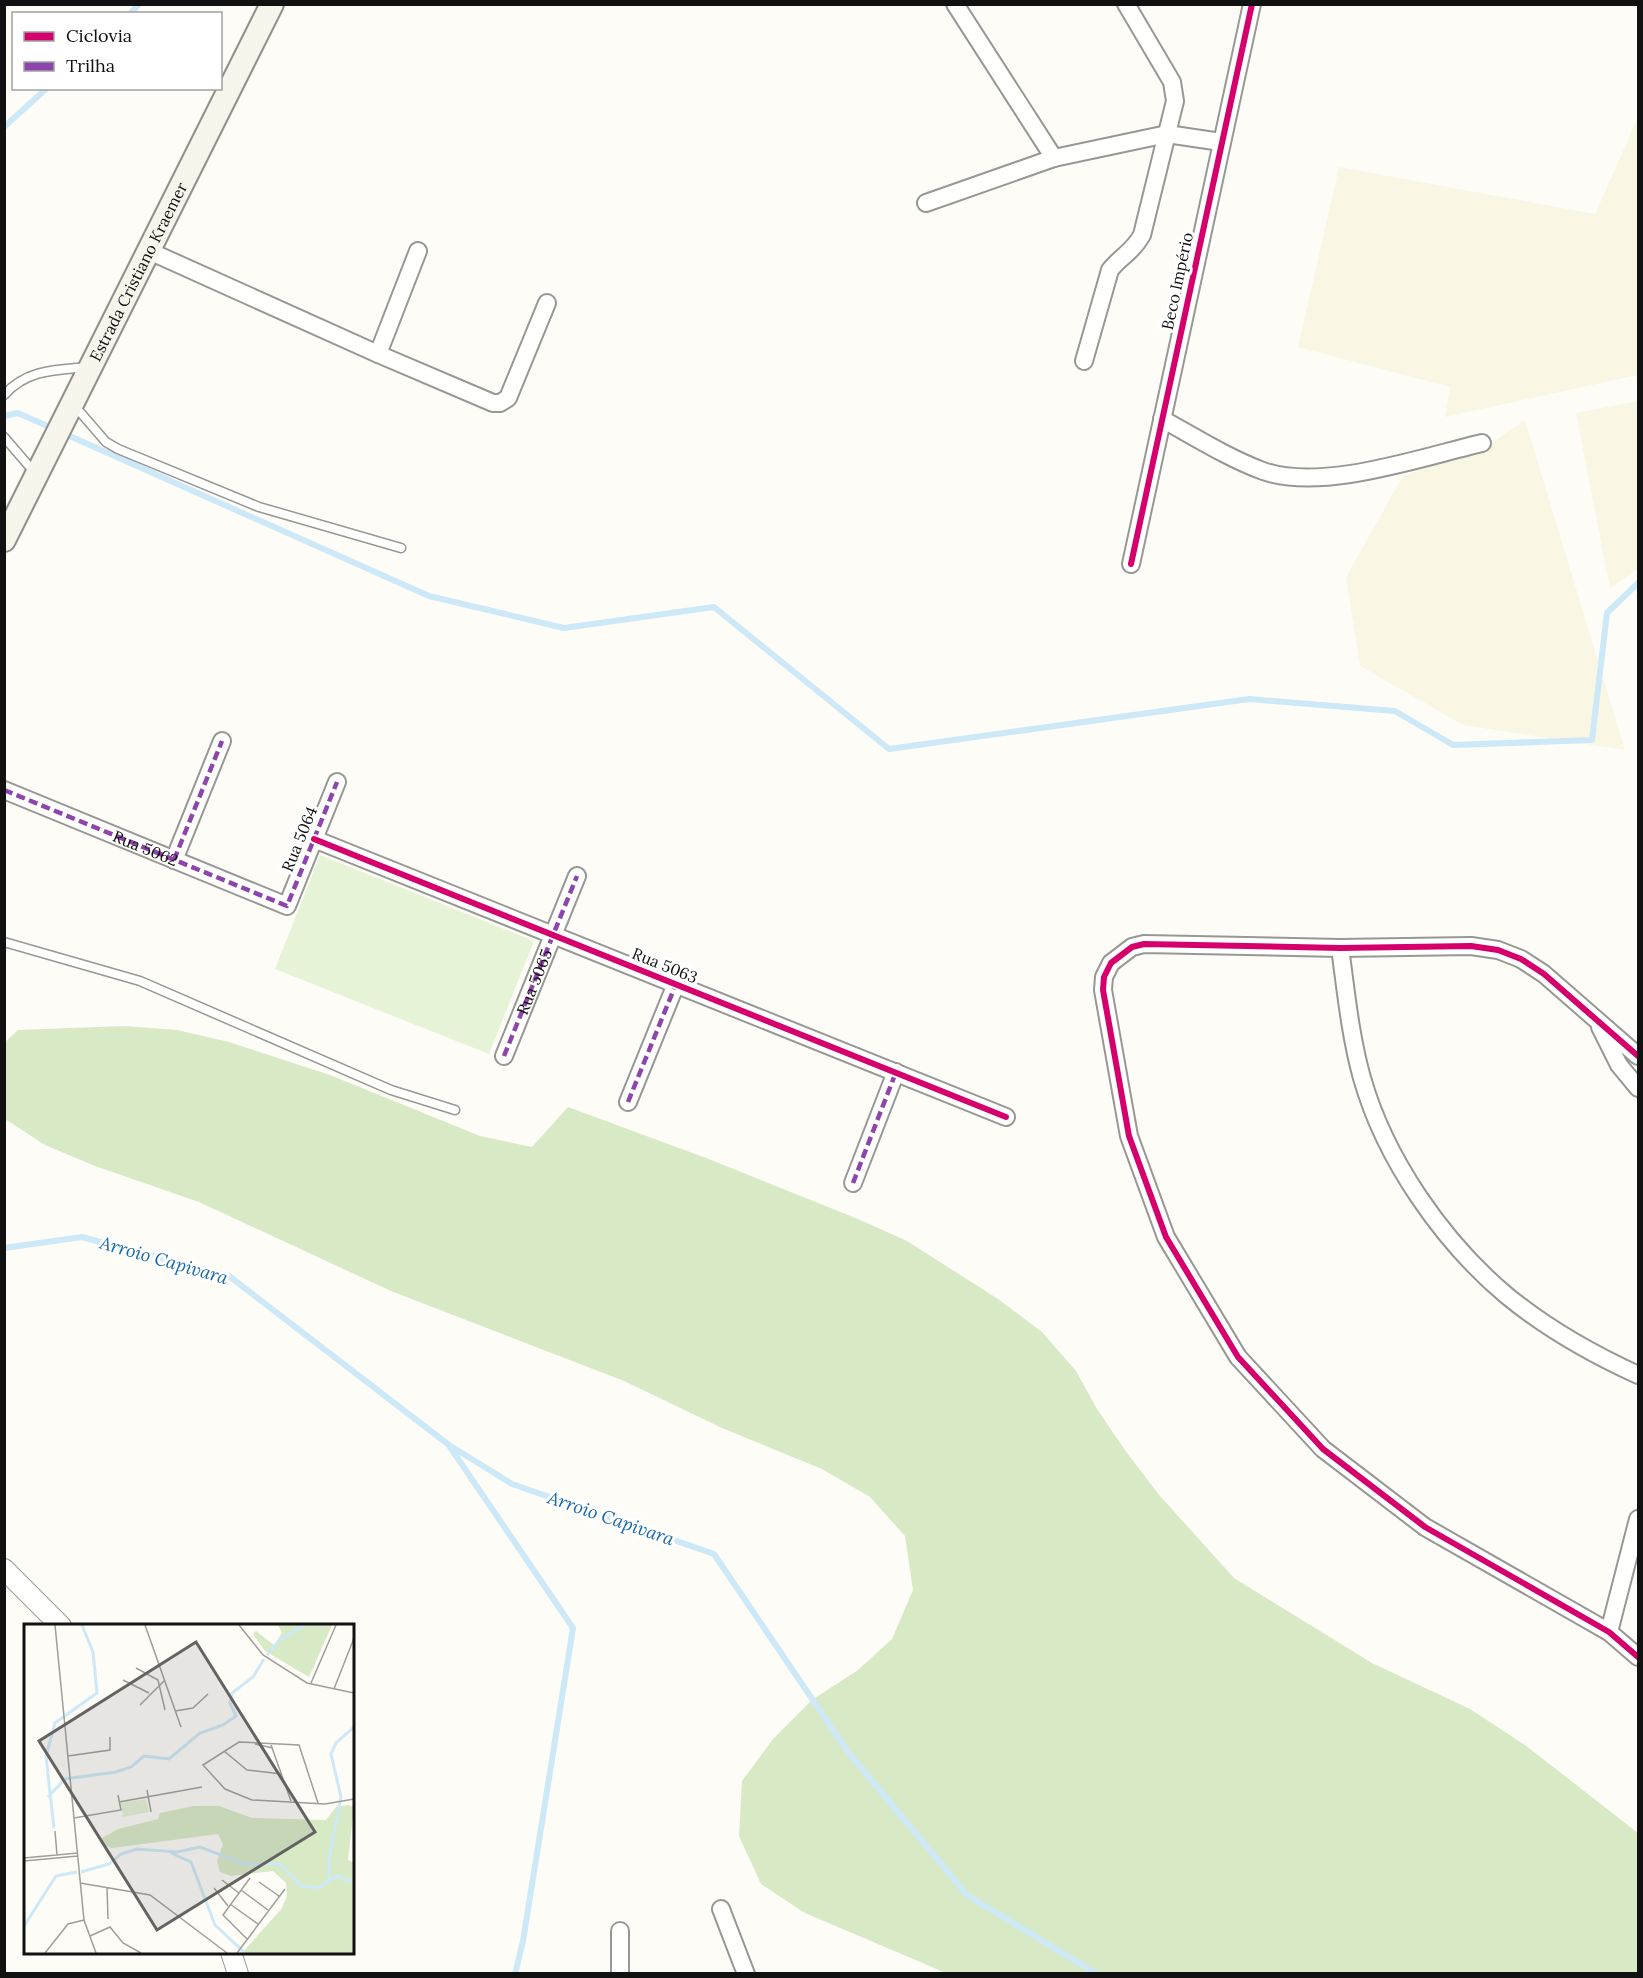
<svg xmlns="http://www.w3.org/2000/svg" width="1643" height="1978" font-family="Lora,serif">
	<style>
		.farmland { fill: #f9f7e4 }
		.green { fill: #e7f3d7 }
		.forest { fill: #d8eac5 }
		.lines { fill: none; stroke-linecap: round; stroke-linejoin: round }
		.stream { stroke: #cde8f7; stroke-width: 6 }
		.service-casing { stroke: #979795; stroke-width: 11 }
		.minor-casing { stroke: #979795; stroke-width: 20 }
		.tertiary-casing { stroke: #979795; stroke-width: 22 }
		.secondary-casing { stroke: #8e8d8b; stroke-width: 26 }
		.service { stroke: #fffffe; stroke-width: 8 }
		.minor { stroke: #fffffe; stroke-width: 16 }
		.tertiary { stroke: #fffffe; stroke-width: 20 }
		.secondary { stroke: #f6f4eb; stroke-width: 22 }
		.quiet { stroke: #8e44ad; stroke-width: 4.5; stroke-dasharray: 9 4.5; stroke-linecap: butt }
		.cycleway-casing { stroke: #fff; stroke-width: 10 }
		.cycleway { stroke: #d6006c; stroke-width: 6 }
		.labels { text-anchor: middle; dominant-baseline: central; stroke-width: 6; stroke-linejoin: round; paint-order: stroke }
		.street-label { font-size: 16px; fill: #111; stroke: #fff }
		.water-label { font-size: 18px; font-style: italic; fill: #1768a6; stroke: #fff }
		.inset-river { fill: none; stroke: #cde8f7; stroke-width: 3 }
		.inset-road { fill: none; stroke: #9f9e9b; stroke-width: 1.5 }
		.view { fill: #646362; fill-opacity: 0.15; stroke: #646362; stroke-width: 3 }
		.inset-edge { fill: none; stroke: #111; stroke-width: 3 }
	</style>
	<rect width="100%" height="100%" fill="#fdfcf7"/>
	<g class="farmland">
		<polygon points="1638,117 1638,375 1445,417 1450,387 1298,347 1339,167 1595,214"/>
		<polygon points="1638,401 1638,568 1610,589 1576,413"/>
		<polygon points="1525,420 1625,750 1463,725 1360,666 1346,577 1403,476 1490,444"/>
	</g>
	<polygon class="green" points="320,855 534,941 489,1054 275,969"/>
	<polygon class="forest" points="124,1026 177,1030 229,1042 330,1075 480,1136 532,1147 568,1107 706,1158 858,1219 907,1241 998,1299 1042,1332 1076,1371 1097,1409 1127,1453 1160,1496 1234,1578 1372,1663 1470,1709 1525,1745 1638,1833 1638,1973 946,1973 805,1913 761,1884 739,1836 742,1781 773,1739 812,1700 858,1670 892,1639 913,1590 905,1536 870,1497 822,1469 722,1428 624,1381 391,1291 199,1202 95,1166 45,1145 5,1119 5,1042 18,1030"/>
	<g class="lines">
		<g class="stream">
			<polyline points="130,14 139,4"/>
			<polyline points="4,127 47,88"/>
			<polyline points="4,416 18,413 429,596 564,628 714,607 889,749 1249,699 1395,711 1453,745 1592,740 1607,613 1638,583"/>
			<polyline points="4,1248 82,1237 229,1276 449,1445 512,1484 714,1554 848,1752 967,1895 1097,1974"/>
			<polyline points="450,1447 573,1628 523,1941 515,1974"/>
		</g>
		<g class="service-casing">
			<g id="service">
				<path d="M4,395C27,369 56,370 88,367"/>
				<polyline points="73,404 106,442 118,449 259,507 401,548"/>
				<polyline points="4,437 35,473"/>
				<polyline points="4,942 140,981 391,1090 455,1110"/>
			</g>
		</g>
		<g class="minor-casing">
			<g id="minor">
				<polyline points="955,4 1054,158"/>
				<polyline points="926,203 1054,158 1167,134 1221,142"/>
				<polyline points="149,251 378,354 493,403 500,403 508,398 547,303"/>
				<polyline points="378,354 418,251"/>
				<path d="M1084,361L1110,270C1122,255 1132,253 1142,235L1175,101L1172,82L1126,4"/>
				<path d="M1162,419C1195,437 1228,458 1263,471C1322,492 1422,457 1482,443"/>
				<polyline points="1131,564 1252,4"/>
				<path id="s1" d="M4,790L287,906L337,782"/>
				<polyline points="314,839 1006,1117"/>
				<polyline points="174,860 222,741"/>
				<path d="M1340,948C1346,991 1350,1035 1362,1078C1385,1159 1442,1241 1506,1295C1546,1328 1592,1354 1638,1375"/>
				<polyline points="1600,1027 1619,1065 1638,1088"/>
				<path id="s2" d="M504,1056L577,876"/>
				<polyline points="1638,1056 1544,974 1521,959 1498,950 1471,946 1340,948 1144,944 1132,947 1111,963 1104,977 1103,990 1129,1136 1166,1237 1238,1357 1323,1449 1425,1527 1609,1632 1638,1657"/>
				<polyline points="628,1102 676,984"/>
				<polyline points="853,1183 896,1072"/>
				<polyline points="1609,1632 1638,1519"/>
				<polyline points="721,1909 746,1974"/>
				<polyline points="620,1931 620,1974"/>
			</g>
		</g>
		<g class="tertiary-casing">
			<g id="tertiary">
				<polyline points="4,1569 61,1626"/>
				<polyline points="231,1952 238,1974"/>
			</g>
		</g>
		<g class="secondary-casing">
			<g id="secondary">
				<path id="s3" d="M4,540L272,4"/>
			</g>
		</g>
		<use href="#service" class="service"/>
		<use href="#minor" class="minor"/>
		<use href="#tertiary" class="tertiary"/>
		<use href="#secondary" class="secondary"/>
		<g class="quiet">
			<polyline points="4,790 287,906 337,782"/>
			<polyline points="174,860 222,741"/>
			<polyline points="504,1056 577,876"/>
			<polyline points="628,1102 676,984"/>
			<polyline points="853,1183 896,1072"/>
		</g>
		<g class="cycleway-casing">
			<g id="cycleway">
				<polyline points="1131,564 1252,4"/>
				<polyline points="314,839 1006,1117"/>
				<polyline points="1638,1056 1544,974 1521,959 1498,950 1471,946 1340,948 1144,944 1132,947 1111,963 1104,977 1103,990 1129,1136 1166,1237 1238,1357 1323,1449 1425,1527 1609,1632 1638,1657"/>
			</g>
		</g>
		<use href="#cycleway" class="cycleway"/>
	</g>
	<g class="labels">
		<g class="street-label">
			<text stroke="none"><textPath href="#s3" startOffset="300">Estrada Cristiano Kraemer</textPath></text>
			<text transform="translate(1177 281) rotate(-78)">Beco Império</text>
			<text transform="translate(299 839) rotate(-68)">Rua 5064</text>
			<text stroke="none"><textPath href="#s1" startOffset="153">Rua 5062</textPath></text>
			<text transform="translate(665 965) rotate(22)">Rua 5063</text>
			<text stroke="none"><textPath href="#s2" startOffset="80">Rua 5065</textPath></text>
		</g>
		<g class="water-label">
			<text transform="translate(164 1260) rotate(16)">Arroio Capivara</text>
			<text transform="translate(611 1518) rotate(19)">Arroio Capivara</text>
		</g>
	</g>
	<g transform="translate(24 1624)">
		<rect width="330" height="330" fill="#fdfcf7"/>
		<path d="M122,175L125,188L99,193L97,179Z" fill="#e7f3d7"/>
		<path d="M254,1H308L285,53L241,27L229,10L232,7L250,21L258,9ZM324,181L330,183L324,236L330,239V329H218L258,284L263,272L262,259L249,247L207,252L196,248L193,237L199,220L194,210L88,224L77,220L78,214L94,205L134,195L136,189L170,182H195L228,194L302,196L312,183Z" fill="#d8eac5"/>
		<path class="inset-river" d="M243,31L256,16L280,1M24,173L41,155L92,148L107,143L120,132L145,135L176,109L199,101L212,92L206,79L208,69L229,53L240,35M30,204L22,132L31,99L73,69L69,28L58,1M147,229L167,238L191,301L221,329M57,248L85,240L97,230L113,225L153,228L176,223L221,240H256L277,262L295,264L312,252L330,258M305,257V234L317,173L307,130L312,119L330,103M0,302L32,252L53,248"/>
		<path class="inset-road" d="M31,1L60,296L72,329M121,1L157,103M215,1L239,31L283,59L330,69M112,44L134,56L141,86M99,56L125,69M287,59L312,1M310,65L330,14M116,81L140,57M151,87L169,84L184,70M231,120L249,124M247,121L267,177M200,127L223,146L258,150M44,132L86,126V113M123,166L127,188M95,178L178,163M294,179L275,121L215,118L179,141L201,165L228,176L301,180L330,175M50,194L97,186L94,171M31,207L33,231M0,234L54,229M0,237L54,232M198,256L215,269M235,258L255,272M56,259L126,271L203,329M83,263L84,295M190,264L204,282M217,266L244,286M206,280L234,300M66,312L86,303L99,319L117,329M223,315L199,291L226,254M21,329L44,300L60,296M213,329L261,265"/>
		<path class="view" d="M172,18L291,208L133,306L15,117Z"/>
		<rect width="330" height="330" class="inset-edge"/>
	</g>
	<rect width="1643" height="1978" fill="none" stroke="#111111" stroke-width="12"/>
	<rect x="12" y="12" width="210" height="78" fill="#ffffff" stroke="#a0a0a0" stroke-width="1.5"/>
	<rect x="24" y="32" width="30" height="9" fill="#d6006c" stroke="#a0a0a0" stroke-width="1.5"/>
	<text x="66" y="42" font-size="18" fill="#111111">Ciclovia</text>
	<rect x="24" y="62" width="30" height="9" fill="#8e44ad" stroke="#a0a0a0" stroke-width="1.5"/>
	<text x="66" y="72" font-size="18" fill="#111111">Trilha</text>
</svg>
